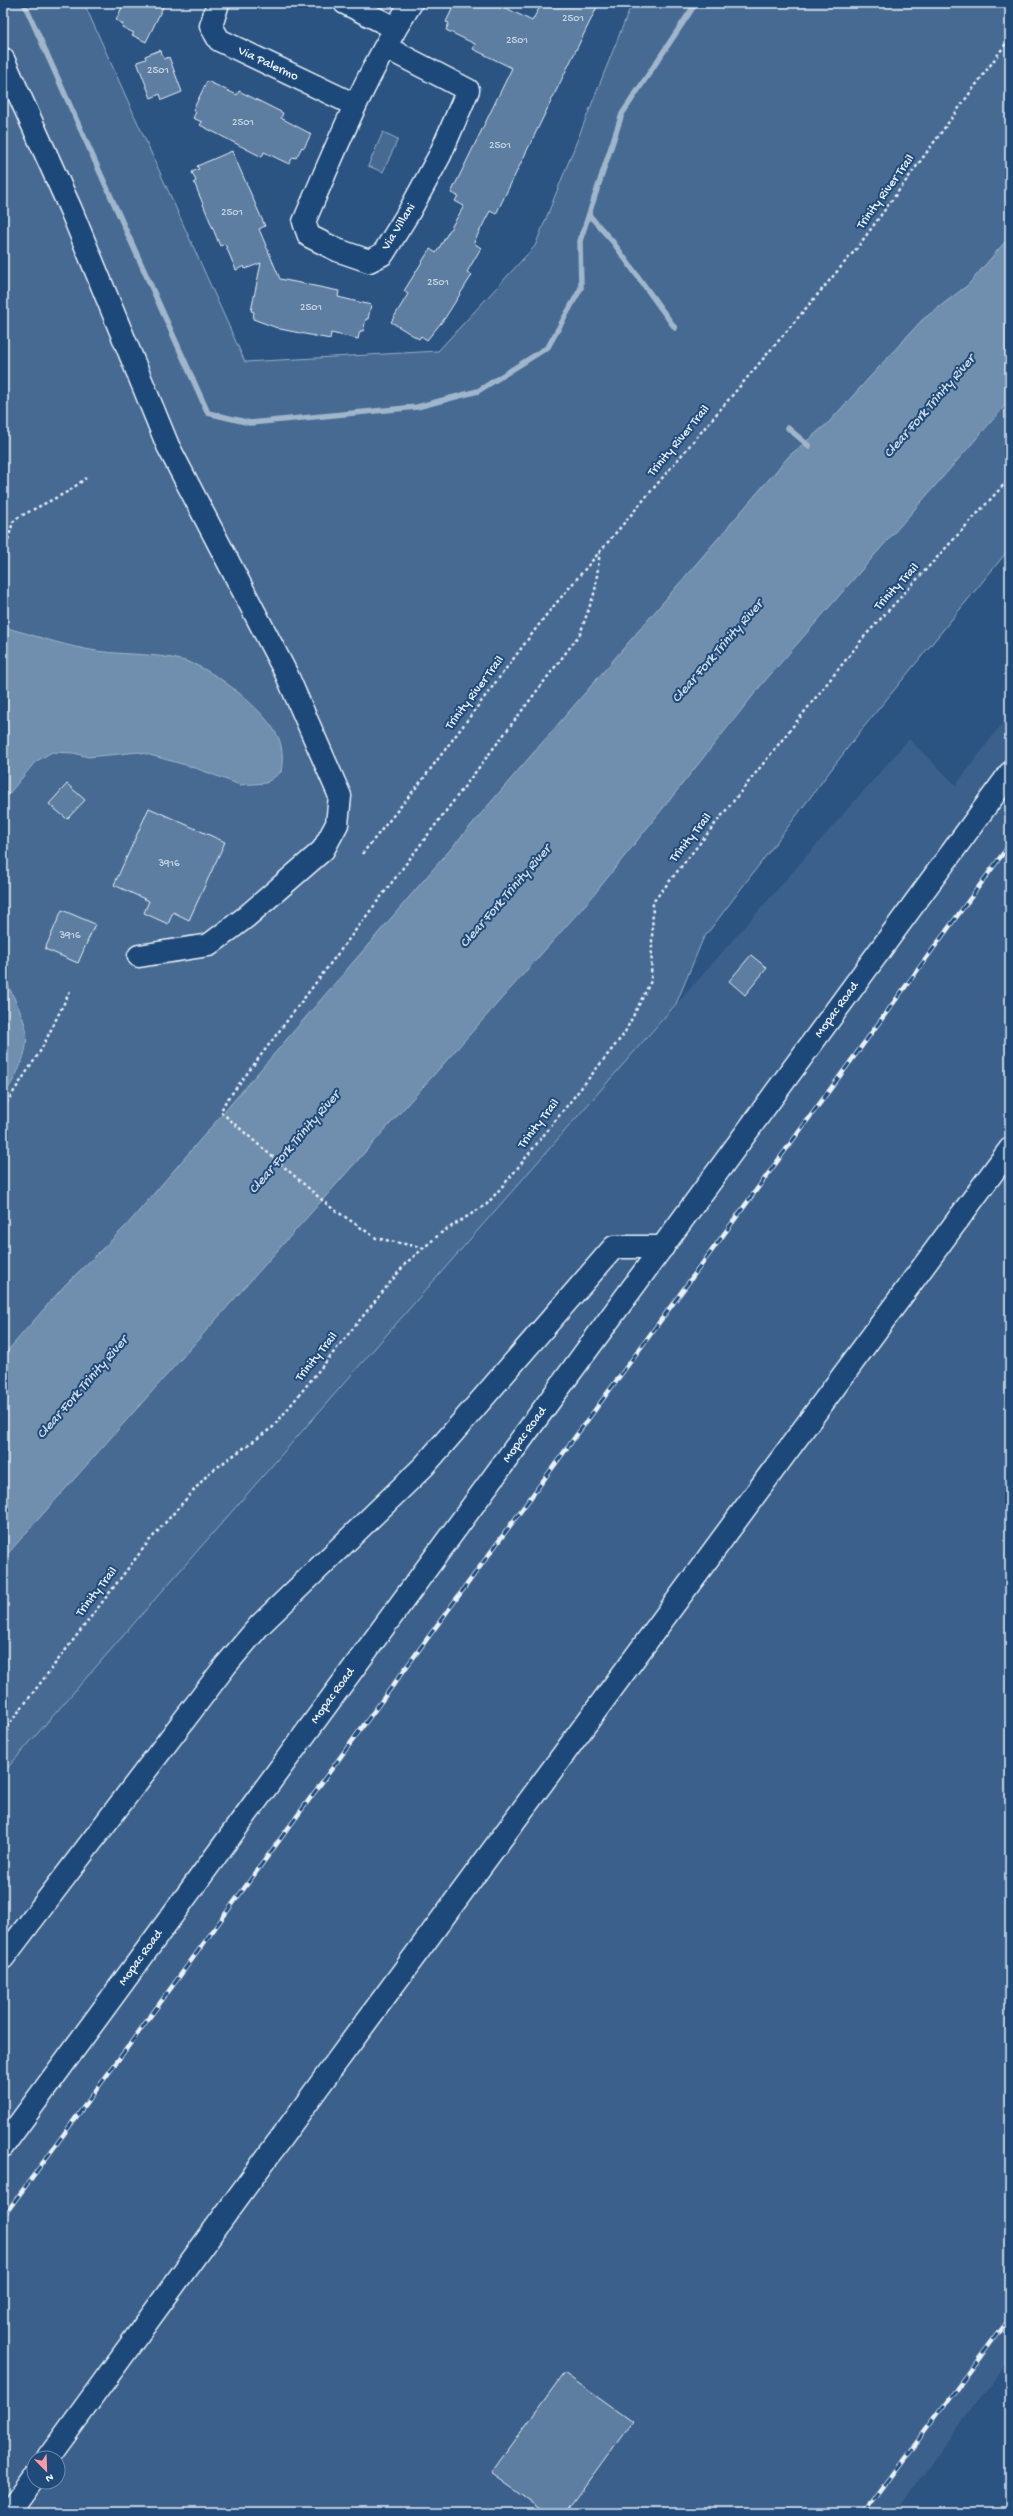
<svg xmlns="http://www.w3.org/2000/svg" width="1013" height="2516" font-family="'Gochi Hand',sans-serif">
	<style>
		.built { fill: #3a608b; fill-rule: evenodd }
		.green { fill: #476b93; stroke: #98aec6 }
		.water { fill: #708ead; stroke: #a0b6cb }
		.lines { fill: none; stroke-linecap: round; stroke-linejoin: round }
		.stream { stroke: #a0b6cb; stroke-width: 5.5 }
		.building { fill: #5d7da1; stroke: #e8f1f8 }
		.minor-casing { stroke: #e8f1f8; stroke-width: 25 }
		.path { stroke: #e8f1f8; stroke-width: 2.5; stroke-dasharray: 3 3; stroke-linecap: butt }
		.minor { stroke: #1f4a7a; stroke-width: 22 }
		.rail-casing { stroke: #e8f1f8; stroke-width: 4.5 }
		.rail { stroke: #1f4a7a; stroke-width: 3; stroke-dasharray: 9; stroke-linecap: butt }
		.labels { text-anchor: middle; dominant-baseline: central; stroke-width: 4; stroke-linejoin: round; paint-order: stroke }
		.number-label { font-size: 11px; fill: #c5d4e2 }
		.street-label { font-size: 13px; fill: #e8f1f8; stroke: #1f4a7a }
		.water-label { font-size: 14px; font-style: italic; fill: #d0dde9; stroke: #1f4a7a }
	</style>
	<rect width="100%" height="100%" fill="#2b5482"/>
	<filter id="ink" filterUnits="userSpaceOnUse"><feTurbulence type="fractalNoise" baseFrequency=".025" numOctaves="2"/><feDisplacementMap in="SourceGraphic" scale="8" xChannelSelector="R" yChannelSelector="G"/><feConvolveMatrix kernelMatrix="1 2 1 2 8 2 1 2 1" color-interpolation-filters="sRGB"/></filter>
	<g filter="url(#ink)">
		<path class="built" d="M1010,713V2357L895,2513H3V1773L909,739L956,785ZM34,2458H58V2482H34Z"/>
		<g class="green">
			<polygon points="3,3 84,3 245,362 438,351 535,246 632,3 1010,3 1010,548 859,733 703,939 676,1004 3,1773"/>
			<polygon points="383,132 398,139 383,172 368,166"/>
		</g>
		<g class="water">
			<polygon points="1010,236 1010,399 1003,408 763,683 592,897 3,1559 3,1356 65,1285 126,1226 789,456 828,423 922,320 968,285"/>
			<path d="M3,627C31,634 58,644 85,649C117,656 154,652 185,661C214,669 267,711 279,739C283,750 283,760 281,772L266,783L240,785L193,767L139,752L88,757L74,753L52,752L35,762L3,801Z"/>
			<path d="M3,974C10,991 20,1008 25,1025C32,1048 16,1078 3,1096Z"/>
		</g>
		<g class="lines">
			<g class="stream">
				<polyline points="24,3 208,413 250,423 417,407 478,391 548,347 581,288 580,241 622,114 696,3"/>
				<polyline points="590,216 613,242 675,328"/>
				<polyline points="788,428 809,446"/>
			</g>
		</g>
		<g class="building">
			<polygon points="124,3 165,3 146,42 132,35 134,33 122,27 123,24 116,20"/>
			<polygon points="455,3 496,3 532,21 542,3 599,3 496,214 490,211 475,240 474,243 481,248 467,272 472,275 445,318 427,340 421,336 419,339 391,322 408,294 404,291 430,249 436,253 464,206 455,201 458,196 451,193 512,68 473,49 475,44 446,30 449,23 446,22"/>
			<polygon points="160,50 164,59 169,57 182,92 162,100 160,94 151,98 137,62 146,59 145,56"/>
			<polygon points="207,81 237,95 239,91 283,113 281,118 311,134 304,148 302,147 296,158 293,157 289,164 264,152 262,157 200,125 202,122 193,118 196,112 193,110"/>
			<polygon points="232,151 265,226 259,229 280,279 339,291 338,297 371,305 368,319 366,319 363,331 360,331 358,339 331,333 330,339 280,329 253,319 254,312 251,311 261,263 245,269 244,266 236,270 225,244 220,246 194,182 196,181 192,172 199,169 197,166"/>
			<polygon points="67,784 85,800 67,819 49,804"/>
			<polygon points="149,808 225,842 189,920 173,912 168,924 144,913 149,901 114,885"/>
			<polygon points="62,910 95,924 78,963 45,949"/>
			<polygon points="751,955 767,968 745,995 729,981"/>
			<polygon points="564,2373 632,2422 566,2513 547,2513 491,2473"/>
		</g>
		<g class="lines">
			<g class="minor-casing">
				<g id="minor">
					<polyline points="218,3 211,26 219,40 355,105"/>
					<polyline points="345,3 395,28"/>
					<path d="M385,47L468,90L440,155L409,212L383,254L369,261L337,250L309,236L304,222C336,147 367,72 411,3"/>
					<polyline points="3,59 71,210 168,446 286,673 340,796 337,824 323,850 246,917 209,945 139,956"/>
					<polyline points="3,1958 226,1665 259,1626 424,1466 614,1247 663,1247"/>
					<polyline points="3,2146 1010,773"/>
					<polyline points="48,2458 332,2068 1010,1149"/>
					<polyline points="8,2513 34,2477"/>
				</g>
			</g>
			<g class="path">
				<polyline points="3,557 13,522 17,518 69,491 86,478"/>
				<polyline points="362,854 423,779 547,614 857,248 1010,38"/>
				<polyline points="3,1108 41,1050 70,991"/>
				<polyline points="424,1248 376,1238 329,1206 221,1112 224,1104 580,634 595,591 600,551"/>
				<polyline points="3,1732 149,1541 209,1473 273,1427 406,1263 441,1233 487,1204 512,1175 624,1034 651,981 653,902 864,637 1010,478"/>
			</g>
			<use href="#minor" class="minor"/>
			<g class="rail-casing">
				<g id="rail">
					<polyline points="3,2217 1010,844"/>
					<polyline points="864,2513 1010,2317"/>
				</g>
			</g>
			<use href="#rail" class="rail"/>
		</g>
	</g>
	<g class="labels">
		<g class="number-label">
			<text x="573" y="19">2501</text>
			<text x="517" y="41">2501</text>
			<text x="158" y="71">2501</text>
			<text x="243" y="123">2501</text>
			<text x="500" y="146">2501</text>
			<text x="232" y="213">2501</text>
			<text x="438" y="283">2501</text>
			<text x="311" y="308">2501</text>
			<text x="169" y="864">3916</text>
			<text x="70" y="936">3916</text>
		</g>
		<g class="street-label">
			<text transform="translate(268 64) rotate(25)">Via Palermo</text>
			<text transform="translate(886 192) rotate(-54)">Trinity River Trail</text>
			<text transform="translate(399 227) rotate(-58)">Via Villani</text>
			<text transform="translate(679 441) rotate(-50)">Trinity River Trail</text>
			<text transform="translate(897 587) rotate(-47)">Trinity Trail</text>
			<text transform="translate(475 693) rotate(-53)">Trinity River Trail</text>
			<text transform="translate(691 838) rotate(-51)">Trinity Trail</text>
			<text transform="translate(837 1010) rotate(-54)">Mopac Road</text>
			<text transform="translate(539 1124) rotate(-52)">Trinity Trail</text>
			<text transform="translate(317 1357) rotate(-51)">Trinity Trail</text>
			<text transform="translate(525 1435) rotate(-54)">Mopac Road</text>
			<text transform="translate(97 1592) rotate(-52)">Trinity Trail</text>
			<text transform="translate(333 1696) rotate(-54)">Mopac Road</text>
			<text transform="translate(141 1958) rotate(-54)">Mopac Road</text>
		</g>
		<g class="water-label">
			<text transform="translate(930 407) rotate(-49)">Clear Fork Trinity River</text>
			<text transform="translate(718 652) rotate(-49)">Clear Fork Trinity River</text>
			<text transform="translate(506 897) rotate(-49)">Clear Fork Trinity River</text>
			<text transform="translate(295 1143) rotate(-49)">Clear Fork Trinity River</text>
			<text transform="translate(83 1388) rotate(-49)">Clear Fork Trinity River</text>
		</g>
	</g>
	<rect width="1013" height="2516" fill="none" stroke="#1f4a7a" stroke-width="16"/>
	<rect x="8" y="8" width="997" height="2500" fill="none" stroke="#e8f1f8" stroke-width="1.5" filter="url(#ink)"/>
	<g transform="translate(46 2470) rotate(157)"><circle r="19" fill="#1f4a7a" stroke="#6f8dac"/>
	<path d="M0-3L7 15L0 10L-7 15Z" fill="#ff9aa2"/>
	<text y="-6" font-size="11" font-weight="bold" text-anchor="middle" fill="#e8f1f8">N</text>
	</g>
</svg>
